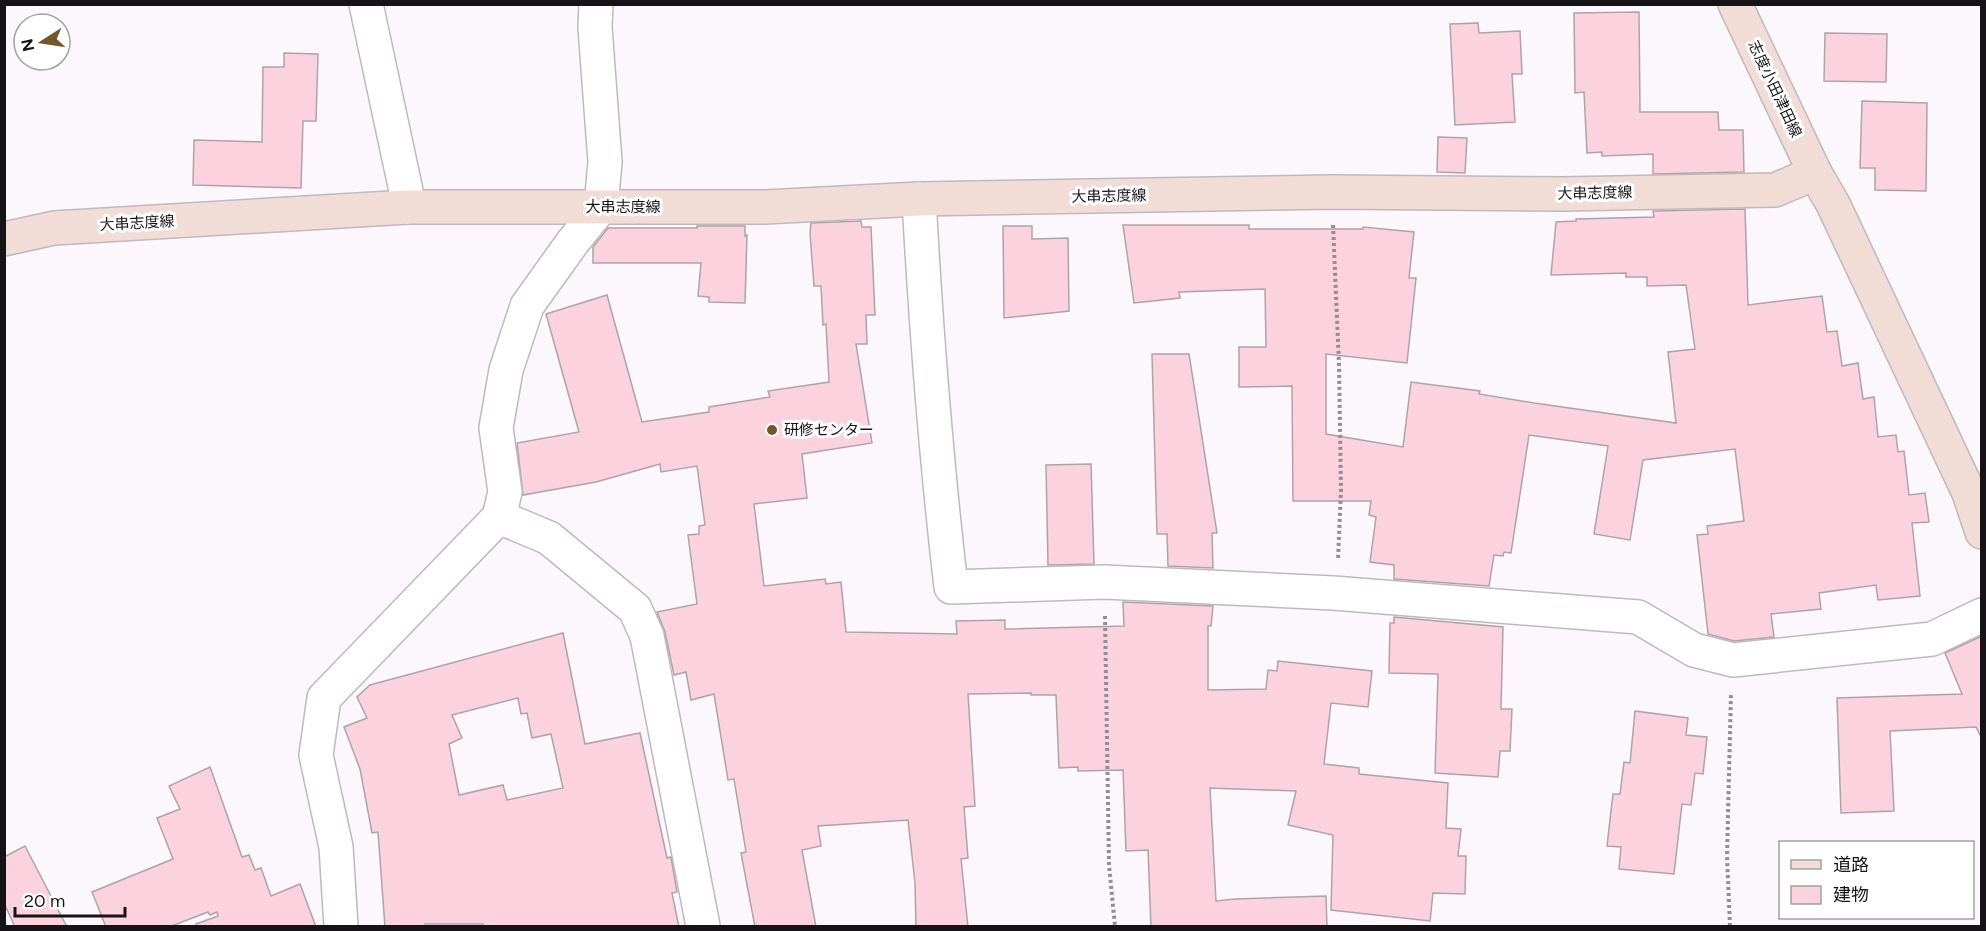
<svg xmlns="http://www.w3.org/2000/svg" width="1986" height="931" font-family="Figtree,'Noto Sans JP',sans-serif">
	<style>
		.building { fill: #fcd2df; stroke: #ada4a7; stroke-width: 1.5; fill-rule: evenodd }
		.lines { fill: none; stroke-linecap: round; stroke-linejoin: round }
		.minor-casing { stroke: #beb9bf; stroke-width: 36 }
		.secondary-casing { stroke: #beb9bf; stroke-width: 36 }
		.path { stroke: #918d92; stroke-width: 4; stroke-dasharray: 3 3; stroke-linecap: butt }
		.minor { stroke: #fff; stroke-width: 33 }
		.secondary { stroke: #f2ddd6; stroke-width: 33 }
		.poi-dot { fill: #715729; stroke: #fff; stroke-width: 2 }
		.labels { text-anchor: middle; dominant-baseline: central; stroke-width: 6; stroke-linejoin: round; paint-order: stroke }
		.street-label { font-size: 15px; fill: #151316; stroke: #fff }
		.poi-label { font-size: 15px; fill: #151316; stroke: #fff; text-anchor: start }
	</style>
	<rect width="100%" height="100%" fill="#fcf6fd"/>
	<g class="building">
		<polygon points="1639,12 1640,112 1718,112 1719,130 1743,130 1744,172 1653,174 1653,154 1602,156 1602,152 1587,153 1584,92 1575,93 1574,13"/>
		<polygon points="1478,23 1479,33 1520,31 1522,74 1512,74 1515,122 1455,125 1450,24"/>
		<polygon points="1825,33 1887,34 1886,82 1824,81"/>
		<polygon points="284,53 318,54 316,121 303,121 301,188 193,185 194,140 262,142 263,67 284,67"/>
		<polygon points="1862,101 1927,103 1926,191 1875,190 1875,168 1860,168"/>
		<polygon points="1438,137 1467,138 1465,173 1437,172"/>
		<polygon points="1745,209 1748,305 1822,296 1827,332 1837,331 1842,366 1858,363 1863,399 1874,397 1878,437 1896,435 1898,452 1904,451 1909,495 1925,493 1929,522 1912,523 1920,596 1878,600 1876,585 1819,593 1821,609 1771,614 1774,637 1734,641 1708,634 1697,535 1708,534 1707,526 1744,521 1735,449 1643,460 1630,540 1594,534 1608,446 1529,435 1511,553 1504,552 1503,556 1494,555 1489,586 1394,579 1394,565 1370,562 1376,517 1369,515 1371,501 1293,501 1292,386 1239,387 1239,347 1266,347 1265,289 1179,292 1180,298 1134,303 1123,225 1249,225 1249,229 1363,229 1363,227 1414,232 1409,278 1416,278 1407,363 1326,354 1326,434 1403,447 1411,382 1480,391 1479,394 1534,403 1676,423 1668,352 1695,349 1686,285 1647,286 1647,277 1626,277 1626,273 1551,275 1556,222 1576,221 1576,219 1654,217 1653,211"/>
		<polygon points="861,221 862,227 871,227 875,315 866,315 867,344 856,344 872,443 802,454 807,498 754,504 764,586 825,579 826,584 841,582 846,632 957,634 956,621 1005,620 1005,629 1124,626 1123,602 1213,606 1211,626 1208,626 1208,690 1266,689 1268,670 1277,671 1278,661 1372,671 1368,707 1331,703 1324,764 1359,768 1359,774 1448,783 1446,828 1461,829 1458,856 1466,856 1465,894 1433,893 1430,921 1331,910 1333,835 1288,825 1296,791 1210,788 1216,901 1235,899 1326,896 1327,927 1151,927 1148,850 1126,851 1123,770 1078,771 1078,767 1059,768 1056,695 1031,695 1031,693 968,694 975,806 964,807 968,858 961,859 968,927 916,927 915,883 908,820 818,826 821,846 802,850 816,927 755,927 741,853 746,852 734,779 728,780 714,694 691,700 686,672 674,675 665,632 657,612 697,604 688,535 699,534 699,526 705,525 697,466 661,472 660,464 596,482 523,495 517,443 579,432 546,314 607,295 642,422 709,412 709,407 770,397 768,391 829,382 826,324 823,325 821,286 814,286 810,233 811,223"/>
		<polygon points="697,226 745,226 745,236 747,235 745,303 709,302 709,297 698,296 701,263 593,263 593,247 608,228 697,228"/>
		<polygon points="1003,226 1032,226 1032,239 1068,238 1069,311 1004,318"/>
		<polygon points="1152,354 1189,354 1217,533 1212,533 1213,568 1168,566 1167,534 1157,534"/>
		<polygon points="1091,464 1094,564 1048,565 1046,465"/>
		<polygon points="1394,617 1503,627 1501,709 1512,709 1510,751 1500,751 1498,777 1435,773 1438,674 1389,673 1390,623 1394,623"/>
		<path d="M563,633L585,744L640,733L667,858L671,857L677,892L672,893L679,927H483V924H425V927H385L378,832L372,833L360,769L344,727L367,718L357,697L370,685ZM518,698L521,714L527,713L532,738L551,734L563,788L507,800L503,785L459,795L449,744L462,738L452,715Z"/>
		<polygon points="1982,636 1982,739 1976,727 1890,731 1894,811 1841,813 1837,698 1962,694 1945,653"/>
		<polygon points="1635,711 1688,718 1686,735 1707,737 1703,774 1695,773 1691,805 1682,804 1674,874 1619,869 1621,847 1607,846 1613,794 1620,794 1624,762 1630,763"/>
		<polygon points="210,767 242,857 249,855 255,870 261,868 271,896 300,884 316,927 197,927 196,924 218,916 217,912 210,915 208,912 169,927 106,927 92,892 173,859 157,818 180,809 169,786"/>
		<polygon points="25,846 67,927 15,927 4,903 4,857"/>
	</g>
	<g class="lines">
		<g class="minor-casing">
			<g id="minor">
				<polyline points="366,4 406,191 408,207"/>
				<path d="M919,199C926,329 936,458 951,587L1104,582L1333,593L1638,617L1694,650L1733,660L1932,639L1982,615"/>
				<polyline points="499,517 549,538 635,609 647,636 703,926"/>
				<polyline points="341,926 336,847 316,755 324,698 499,517 505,492 496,428 506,370 527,306 572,243 601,207 605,162 595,27 596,4"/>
			</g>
		</g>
		<g class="secondary-casing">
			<g id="secondary">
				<polyline points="1735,4 1815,173 1833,204 1969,493 1982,532"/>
				<polyline points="4,239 54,228 408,207 765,207 919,199 1332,192 1563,194 1775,190 1815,173"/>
			</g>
		</g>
		<g class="path">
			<polyline points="1333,225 1339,364 1341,489 1338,560"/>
			<polyline points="1105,616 1109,865 1115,926"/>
			<polyline points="1730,926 1727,856 1731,694"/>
		</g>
		<use href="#minor" class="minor"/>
		<use href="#secondary" class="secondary"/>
	</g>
	<circle class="poi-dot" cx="772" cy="430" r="6"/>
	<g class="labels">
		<g class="street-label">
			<text transform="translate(1775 89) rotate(65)">志度小田津田線</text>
			<text transform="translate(1595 193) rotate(-1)">大串志度線</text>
			<text transform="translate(1109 196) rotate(-1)">大串志度線</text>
			<text x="623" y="207">大串志度線</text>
			<text transform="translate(137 223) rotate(-3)">大串志度線</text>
		</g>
		<g class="poi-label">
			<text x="784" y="430">研修センター</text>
		</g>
	</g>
	<rect width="1986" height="931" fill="none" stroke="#151316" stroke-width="12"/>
	<rect x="1779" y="841" width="195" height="78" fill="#ffffff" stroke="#a1a1a2" stroke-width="1.5"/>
	<rect x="1791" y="860" width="30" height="9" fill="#f2ddd6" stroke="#a1a1a2" stroke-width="1.5"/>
	<text x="1833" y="871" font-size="18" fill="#151316">道路</text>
	<rect x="1791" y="886" width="30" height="18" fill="#fcd2df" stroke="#a1a1a2" stroke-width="1.5"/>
	<text x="1833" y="901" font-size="18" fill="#151316">建物</text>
	<g transform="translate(42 42) rotate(258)"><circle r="28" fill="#ffffff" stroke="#a1a1a2" stroke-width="1.5"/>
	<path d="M0-4.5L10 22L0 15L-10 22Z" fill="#715729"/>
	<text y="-9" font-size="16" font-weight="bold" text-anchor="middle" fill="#151316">N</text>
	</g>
	<path d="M15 907v9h110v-9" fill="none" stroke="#151316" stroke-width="3"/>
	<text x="24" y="907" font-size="18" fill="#151316" stroke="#ffffff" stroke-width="4.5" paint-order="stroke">20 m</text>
</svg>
